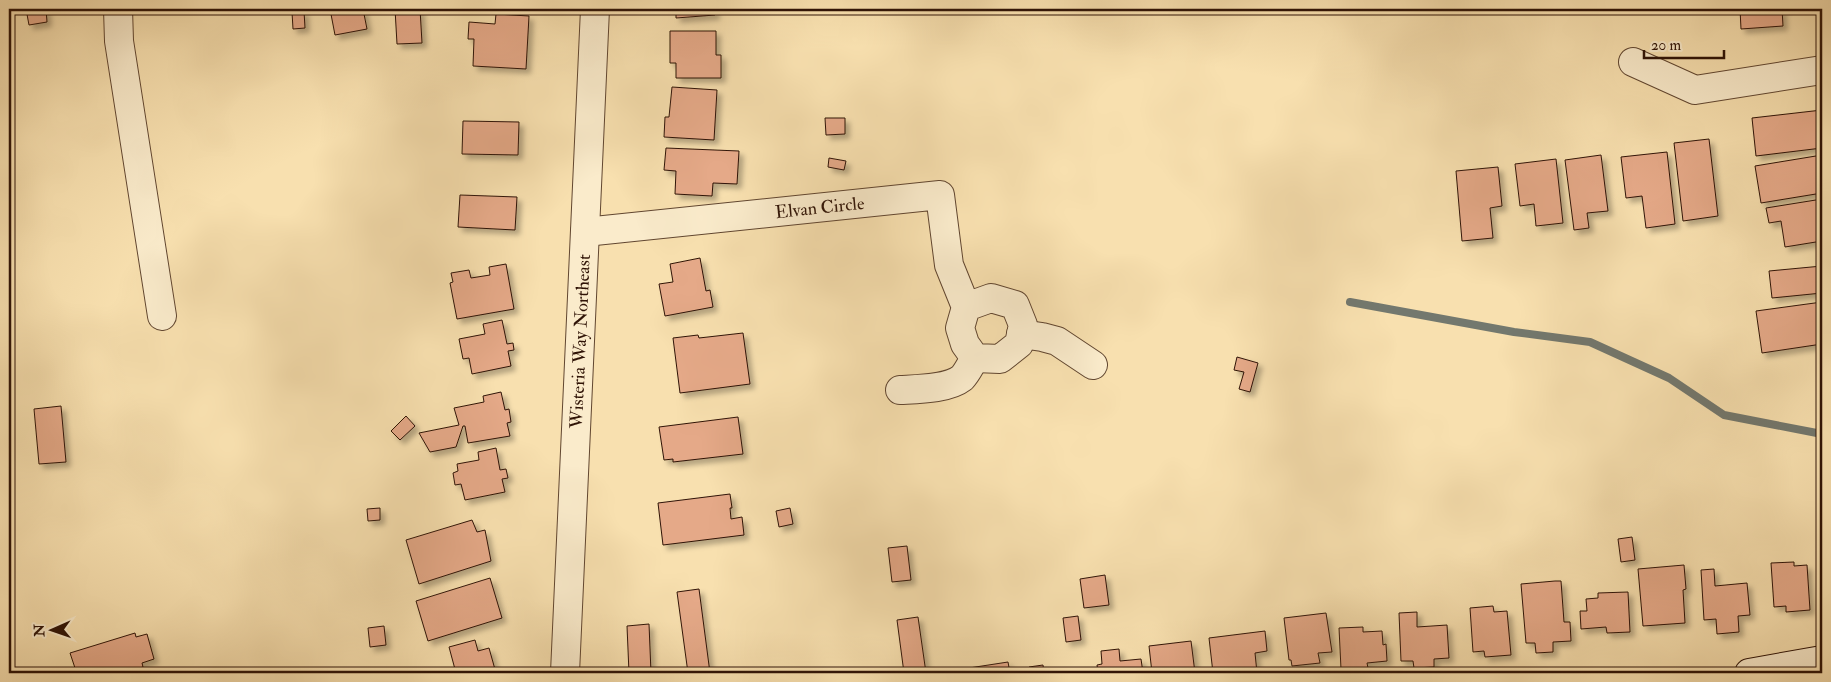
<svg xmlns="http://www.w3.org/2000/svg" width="1831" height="682" font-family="'IM FELL Double Pica',serif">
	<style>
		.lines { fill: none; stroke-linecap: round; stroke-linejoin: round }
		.stream { stroke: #73786e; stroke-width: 8 }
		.building { fill: #e5a988; stroke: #2f1306; filter: url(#shadow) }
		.street-casing { stroke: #614630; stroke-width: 30 }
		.secondary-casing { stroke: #2f1306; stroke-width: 30 }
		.street { stroke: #faebcb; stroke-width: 28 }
		.secondary { stroke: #faebcb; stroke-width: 28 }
		.labels { text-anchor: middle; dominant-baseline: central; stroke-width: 4; stroke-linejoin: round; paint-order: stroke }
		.street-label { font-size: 18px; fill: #2f1306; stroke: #faebcb }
	</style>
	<defs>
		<filter id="shadow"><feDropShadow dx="4.5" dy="4.5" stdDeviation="2.5" flood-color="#0004"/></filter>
	</defs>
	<rect width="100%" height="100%" fill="#f8e0af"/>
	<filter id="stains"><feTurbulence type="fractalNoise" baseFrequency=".004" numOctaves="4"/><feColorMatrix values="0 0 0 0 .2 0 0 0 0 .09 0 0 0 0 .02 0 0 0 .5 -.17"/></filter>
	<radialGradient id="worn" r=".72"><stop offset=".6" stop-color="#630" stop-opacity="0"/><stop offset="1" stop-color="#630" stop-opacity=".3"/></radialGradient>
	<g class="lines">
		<polyline class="stream" points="1350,302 1514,332 1590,342 1669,378 1724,415 1822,434"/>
	</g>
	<g class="building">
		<polygon points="26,9 46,9 47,22 29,25"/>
		<polygon points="330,9 363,9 367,29 335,35"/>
		<polygon points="395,9 420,9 422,43 397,44"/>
		<polygon points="676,9 715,9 715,15 676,18"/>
		<polygon points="1740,9 1782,9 1783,26 1741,29"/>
		<polygon points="304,11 305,28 293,29 292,12"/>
		<polygon points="496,14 529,16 526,69 473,66 474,39 468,39 469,22 495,24"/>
		<polygon points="670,31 716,31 716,55 721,55 721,78 676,78 676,63 670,63"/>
		<polygon points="672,87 717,90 714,140 664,137 665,117 669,117"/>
		<polygon points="1822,110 1822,148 1756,156 1752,118"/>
		<polygon points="825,118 845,118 845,134 826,135"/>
		<polygon points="463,121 519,122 518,155 462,154"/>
		<polygon points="1709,139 1718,216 1683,221 1674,143"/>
		<polygon points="666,148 739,151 737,184 713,183 712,196 675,194 676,171 664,170"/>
		<polygon points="1667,152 1675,224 1646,228 1642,196 1626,198 1621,157"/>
		<polygon points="1601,155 1608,211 1587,213 1589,228 1574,230 1565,160"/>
		<polygon points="1822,155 1822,193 1761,203 1755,166"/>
		<polygon points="829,158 846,161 844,170 828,167"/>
		<polygon points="1556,159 1563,223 1536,226 1534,204 1520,206 1515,164"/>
		<polygon points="1498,167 1502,206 1490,208 1493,238 1462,241 1456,171"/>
		<polygon points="460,195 517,197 515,230 458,227"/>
		<polygon points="1822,199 1822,241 1785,247 1781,221 1769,223 1766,208"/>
		<polygon points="700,258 706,291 710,290 713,307 665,316 659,284 673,282 670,264"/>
		<polygon points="506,264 514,309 457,319 450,283 453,282 451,273 469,270 471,278 490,275 489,267"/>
		<polygon points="1822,266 1822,293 1772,298 1769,271"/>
		<polygon points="1822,302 1822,344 1762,353 1756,311"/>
		<polygon points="502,320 507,344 513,343 514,350 508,351 511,366 472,374 469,358 463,359 459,339 485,334 483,324"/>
		<polygon points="743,333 750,384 680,393 673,338 698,335 699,338"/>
		<polygon points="1237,357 1258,363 1250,392 1239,389 1244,372 1234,370"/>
		<polygon points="501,392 505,410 509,409 511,422 507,423 510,436 468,443 465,426 463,426 456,447 430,452 419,433 459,425 454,408 484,402 483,396"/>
		<polygon points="61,406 66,462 39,464 34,409"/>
		<polygon points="406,416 415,426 400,440 391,431"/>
		<polygon points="738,417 743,454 673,462 673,459 664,460 659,427"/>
		<polygon points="496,448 500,470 506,469 508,478 502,479 505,492 465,500 461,484 455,485 453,473 458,471 457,464 479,460 478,452"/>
		<polygon points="730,494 732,508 730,508 731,519 742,517 744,535 663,545 658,503"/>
		<polygon points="380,508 380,520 368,521 367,509"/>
		<polygon points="790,508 793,524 779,527 776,511"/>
		<polygon points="472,520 477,532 485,530 491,561 419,584 406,540"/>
		<polygon points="1632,537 1635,560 1621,562 1618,539"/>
		<polygon points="907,546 911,580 892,582 888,548"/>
		<polygon points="1794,562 1794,566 1807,565 1810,610 1786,612 1786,606 1774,607 1771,563"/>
		<polygon points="1684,565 1686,589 1683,590 1685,623 1643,626 1638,569"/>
		<polygon points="1714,569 1715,586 1747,583 1750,615 1738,616 1739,632 1717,634 1716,619 1704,620 1701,570"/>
		<polygon points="1105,575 1109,605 1084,608 1080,579"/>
		<polygon points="490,578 502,618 428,641 416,601"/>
		<polygon points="1555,581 1561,581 1564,622 1570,622 1571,641 1553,642 1553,652 1536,653 1535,643 1526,643 1521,584"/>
		<polygon points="699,589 710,673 688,673 677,592"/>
		<polygon points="1628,592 1630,632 1607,633 1606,627 1581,629 1580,611 1587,611 1586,599 1598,598 1598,593"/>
		<polygon points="1493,606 1494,612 1507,611 1511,655 1485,657 1484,651 1473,652 1470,608"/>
		<polygon points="1417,612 1417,627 1447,625 1449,658 1434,659 1434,667 1414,668 1413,661 1401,661 1399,613"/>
		<polygon points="1326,613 1332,652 1318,653 1320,663 1292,666 1291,660 1289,660 1284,618"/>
		<polygon points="1078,616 1081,640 1066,642 1063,618"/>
		<polygon points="918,617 926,673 904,673 897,620"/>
		<polygon points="649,624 651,673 629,673 627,626"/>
		<polygon points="384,626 386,645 370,647 368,628"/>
		<polygon points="1363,627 1363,632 1382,631 1383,645 1386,644 1387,661 1367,663 1368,668 1341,669 1339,628"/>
		<polygon points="1265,631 1267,651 1255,653 1257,673 1213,673 1209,638"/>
		<polygon points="135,633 136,637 147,634 154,659 142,663 143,667 122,673 68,673 67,671 75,668 70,653"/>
		<polygon points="475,640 478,651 489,648 496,673 456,673 449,647"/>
		<polygon points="1191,641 1195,673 1152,673 1149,646"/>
		<polygon points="1119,649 1120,661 1141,659 1143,673 1098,673 1097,665 1102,664 1101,651"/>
		<polygon points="1008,662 1010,673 970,673 969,668"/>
		<polygon points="1043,665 1044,673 1030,673 1029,667"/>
	</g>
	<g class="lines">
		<g class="street-casing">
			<g id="street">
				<polyline points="118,9 119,41 162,316"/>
				<polyline points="1633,62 1695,90 1822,70"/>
				<path id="s1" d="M585,232L940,195L949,265L966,307L960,328L965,344L975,358L1000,359L1019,344L1023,325L1015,305L991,298L966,307"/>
				<polyline points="1021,334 1042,337 1057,341 1093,365"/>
				<path d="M900,390C918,389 948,389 962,378C967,373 971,364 975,358"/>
				<path id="s2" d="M565,673L595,9"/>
			</g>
		</g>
		<g class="secondary-casing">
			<polyline id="secondary" points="1749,673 1822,660"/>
		</g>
		<use href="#street" class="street"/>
		<use href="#secondary" class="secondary"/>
	</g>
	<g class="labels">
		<g class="street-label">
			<text stroke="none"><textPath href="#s1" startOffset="236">Elvan Circle</textPath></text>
			<text stroke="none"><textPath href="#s2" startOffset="332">Wisteria Way Northeast</textPath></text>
		</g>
	</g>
	<rect width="1831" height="682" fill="none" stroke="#f8e0af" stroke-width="30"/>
	<rect x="10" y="10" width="1811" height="662" fill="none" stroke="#2f1306" stroke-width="2.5"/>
	<rect x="15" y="15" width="1801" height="652" fill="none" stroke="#2f1306"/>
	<g transform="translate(52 630) rotate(268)" stroke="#faebcb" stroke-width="4" paint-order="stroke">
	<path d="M0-4L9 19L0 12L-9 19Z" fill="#2f1306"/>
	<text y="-8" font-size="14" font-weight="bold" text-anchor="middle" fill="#2f1306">N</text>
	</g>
	<path d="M1644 50v8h80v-8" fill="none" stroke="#2f1306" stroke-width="2.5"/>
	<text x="1651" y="50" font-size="15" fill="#2f1306" stroke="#faebcb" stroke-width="4" paint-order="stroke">20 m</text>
	<rect width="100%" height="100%" filter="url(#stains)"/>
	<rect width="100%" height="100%" fill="url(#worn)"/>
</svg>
